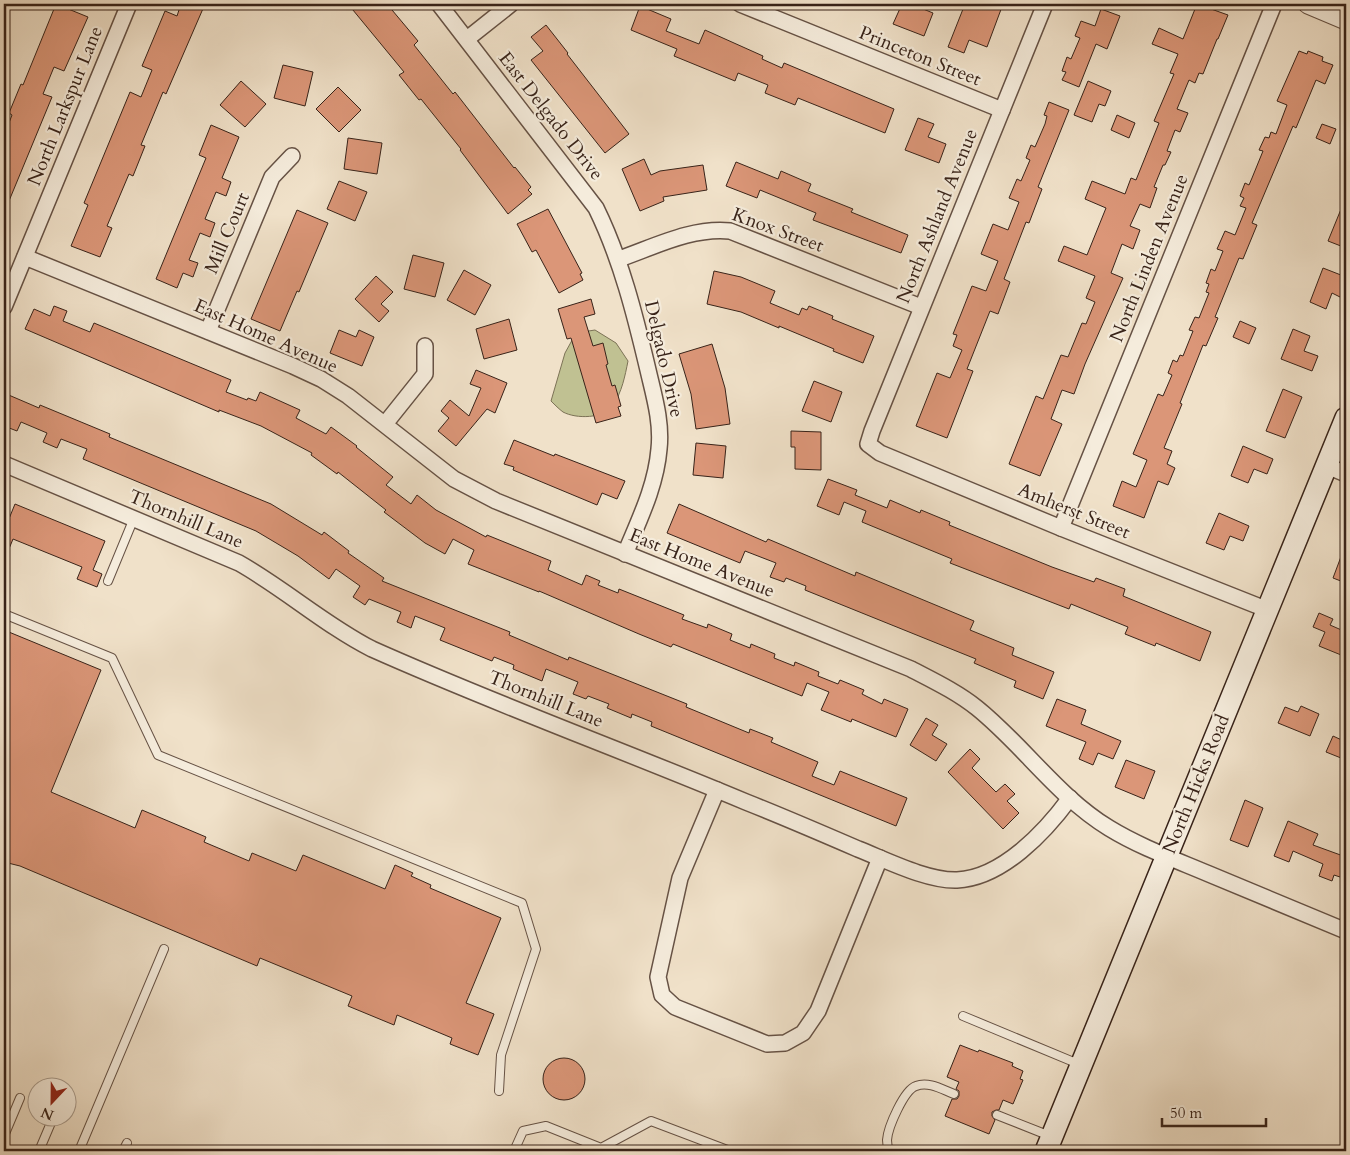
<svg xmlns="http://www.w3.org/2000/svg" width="1350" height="1155" font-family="Cardo,serif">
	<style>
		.green { fill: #c0c192; stroke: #7c7256 }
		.building { fill: #db9678; stroke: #382319 }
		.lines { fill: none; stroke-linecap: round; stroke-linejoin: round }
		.service-casing { stroke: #665245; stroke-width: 10 }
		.minor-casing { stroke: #665245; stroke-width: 18 }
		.tertiary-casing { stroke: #665245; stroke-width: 21 }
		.secondary-casing { stroke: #382319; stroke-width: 24 }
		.service { stroke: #f5ecdc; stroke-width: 8 }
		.minor { stroke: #f5ecdc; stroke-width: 15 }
		.tertiary { stroke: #f5ecdc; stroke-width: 19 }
		.secondary { stroke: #f5ecdc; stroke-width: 21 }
		.labels { text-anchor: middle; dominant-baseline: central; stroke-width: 4.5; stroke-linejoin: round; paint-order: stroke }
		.street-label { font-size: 19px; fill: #382319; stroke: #f5ecdc }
	</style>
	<rect width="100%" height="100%" fill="#f0e1c9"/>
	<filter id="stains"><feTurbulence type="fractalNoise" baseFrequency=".004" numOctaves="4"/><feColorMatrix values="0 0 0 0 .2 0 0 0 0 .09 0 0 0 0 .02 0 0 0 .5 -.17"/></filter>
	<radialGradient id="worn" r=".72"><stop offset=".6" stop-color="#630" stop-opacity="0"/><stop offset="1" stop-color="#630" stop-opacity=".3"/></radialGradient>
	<path class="green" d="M595,330L616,343L628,361C625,376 622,392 613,405C604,419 576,419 563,412C559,409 555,405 551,401L565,353L576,333Z"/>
	<g class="building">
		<polygon points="56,4 88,17 64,71 54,67 43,94 52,97 4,213 4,136 12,115 9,113 21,84 23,85"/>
		<polygon points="181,4 205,4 166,94 163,92 141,145 145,146 133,176 129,174 107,226 112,228 100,257 71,246 88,205 84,203 130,92 141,97 152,70 142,66 165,11 177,16"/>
		<polygon points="348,4 387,4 418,41 414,45 453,94 455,92 514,168 515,167 531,187 528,190 532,194 508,214 460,150 461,149 421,99 419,100 399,75 404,72"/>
		<polygon points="902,4 911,4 933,13 924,36 893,24"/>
		<polygon points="965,4 1003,4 987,47 969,40 964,53 948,47"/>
		<polygon points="1197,4 1228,15 1218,39 1217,39 1203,74 1199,73 1195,83 1189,80 1177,109 1188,113 1180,132 1175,130 1167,151 1171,152 1165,165 1163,165 1154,187 1157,188 1150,208 1140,204 1130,226 1140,230 1133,249 1122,244 1111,273 1123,278 1085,364 1074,394 1062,390 1051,419 1062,424 1040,476 1009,464 1036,396 1043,399 1061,355 1068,357 1082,323 1086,324 1095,302 1086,298 1095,276 1058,261 1064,246 1087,255 1106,208 1085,199 1092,181 1125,194 1131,178 1136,180 1159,123 1154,121 1174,74 1170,73 1178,54 1152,44 1159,28 1183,39"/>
		<polygon points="640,6 671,19 666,31 699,44 705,30 763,56 762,59 782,68 784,63 894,109 885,133 798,98 795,105 765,93 768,85 738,73 735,81 674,56 677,49 631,30"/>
		<polygon points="1101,9 1120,16 1107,49 1096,44 1079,87 1062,80 1066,72 1062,71 1067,57 1071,59 1080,38 1075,36 1081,21 1095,26"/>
		<polygon points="546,25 568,53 567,54 629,134 605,153 531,60 543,51 531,37"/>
		<polygon points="1299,51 1307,54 1308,51 1323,57 1322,61 1333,65 1325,84 1316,80 1296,128 1293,126 1252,223 1257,225 1243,259 1239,258 1215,317 1218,318 1206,346 1203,345 1180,403 1182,404 1164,448 1172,451 1167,464 1175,468 1168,485 1158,481 1144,518 1113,506 1122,481 1136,487 1147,460 1133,454 1158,394 1163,396 1172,375 1168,373 1173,360 1177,362 1180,355 1183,356 1193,331 1189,330 1195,317 1199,318 1209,293 1206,292 1209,284 1206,283 1211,269 1215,271 1223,251 1217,249 1225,231 1235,235 1246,208 1240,206 1244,198 1240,196 1245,183 1249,185 1252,178 1263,151 1259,150 1265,137 1269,138 1271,132 1276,134 1287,105 1277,101"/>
		<polygon points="283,65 313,72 305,106 274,98"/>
		<polygon points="241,81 266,104 245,127 220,105"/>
		<polygon points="1088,81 1111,91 1105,106 1099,104 1092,122 1074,115"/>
		<polygon points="338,87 361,110 339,132 316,109"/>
		<polygon points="1049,102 1069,110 1038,187 1042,189 1029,223 1026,222 1004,279 1010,282 998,314 990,311 967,369 973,371 947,438 916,426 937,373 950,378 962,350 953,346 957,335 953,334 961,314 972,286 986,291 998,261 981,254 993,224 1008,230 1019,202 1009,198 1017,179 1021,181 1030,160 1026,158 1031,145 1035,147 1045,124 1047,116 1044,115"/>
		<polygon points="1117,115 1135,123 1129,138 1111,130"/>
		<polygon points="918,118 934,124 928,137 946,144 939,163 905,150"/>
		<polygon points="1322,124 1336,129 1330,144 1316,138"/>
		<polygon points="211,125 239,137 222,178 231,182 226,196 216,192 205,219 215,223 210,237 200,233 189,260 198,263 193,277 183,273 177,288 156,279 206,158 199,155"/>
		<polygon points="348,138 382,143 377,174 344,169"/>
		<polygon points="644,159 651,175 660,171 703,165 707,190 663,197 664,201 640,211 622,169"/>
		<polygon points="736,162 778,179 781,171 811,184 808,191 853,209 851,212 908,235 901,253 813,220 816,213 760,190 757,198 726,186"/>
		<polygon points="339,181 367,192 355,221 327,209"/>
		<polygon points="1346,197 1346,248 1328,241"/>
		<polygon points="548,209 582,273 580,274 583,280 559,293 536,250 532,252 517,224"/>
		<polygon points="297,210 328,223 299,292 297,291 280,331 251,319"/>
		<polygon points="413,255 444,263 435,297 404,289"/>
		<polygon points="1323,268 1346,277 1346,288 1342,298 1332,293 1326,309 1310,302"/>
		<polygon points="464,270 491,285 475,315 447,300"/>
		<polygon points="714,271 741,277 775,291 770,303 799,315 802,308 807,310 809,306 833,316 832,319 874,336 863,363 833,351 834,349 779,326 779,328 741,312 707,304"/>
		<polygon points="376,276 393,292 381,304 389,311 379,322 355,299"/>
		<polygon points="591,299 595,314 584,317 593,346 603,343 608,364 606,365 612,386 615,385 621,406 618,407 621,416 596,423 571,338 567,339 558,309"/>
		<polygon points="54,306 67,311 63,321 90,332 94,323 231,380 226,392 247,400 248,398 256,401 260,392 300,410 296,418 326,434 331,427 357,446 356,447 393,477 386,485 411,504 417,495 436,510 486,537 487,535 551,561 548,570 582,585 586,575 600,581 598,585 618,593 619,589 684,615 682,619 707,628 708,624 732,634 730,640 750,648 751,644 775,654 774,658 794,666 795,662 819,672 818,676 838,684 840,680 864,690 862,694 882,704 884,699 908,709 896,737 852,719 851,722 821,710 829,692 807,683 802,696 673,644 671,647 639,634 539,591 539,592 468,564 474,550 453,539 445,554 425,543 384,512 386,510 338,472 337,474 311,455 312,453 261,426 219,410 219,412 25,329 34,309 50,316"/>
		<polygon points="509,319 517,350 484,359 476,329"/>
		<polygon points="1240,321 1256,328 1249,344 1233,337"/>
		<polygon points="1293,329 1310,336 1304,351 1318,356 1312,371 1281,359"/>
		<polygon points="339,330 356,337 359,330 374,337 362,366 330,353"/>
		<polygon points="712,344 725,388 730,424 696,429 691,394 679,354"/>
		<polygon points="476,370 507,383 495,413 487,409 456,446 438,431 449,418 441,411 450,400 469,416 481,388 470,384"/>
		<polygon points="814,381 842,392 831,422 802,411"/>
		<polygon points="1283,389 1302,397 1285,438 1266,431"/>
		<polygon points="4,393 39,408 40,405 110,434 109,437 271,504 322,535 324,532 349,551 348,553 384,578 382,581 510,632 509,635 568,660 569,657 687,704 686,707 749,733 750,729 773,738 771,742 818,762 812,776 834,785 840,771 907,798 896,826 651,726 652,722 632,714 631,718 607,708 609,704 588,696 586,699 573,694 578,682 546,669 542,681 513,669 514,665 494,657 492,661 440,640 445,628 415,616 411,628 397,622 401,612 369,599 365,605 353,597 360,586 336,569 329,579 298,556 256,531 83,459 87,449 61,439 57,448 43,442 47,433 21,422 17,431 4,426"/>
		<polygon points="791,431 821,432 821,470 795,469 795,447 791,447"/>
		<polygon points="514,440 554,456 555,454 625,481 617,499 602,493 597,505 513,470 514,467 504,464"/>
		<polygon points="696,443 726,446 723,478 693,475"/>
		<polygon points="1243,446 1273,459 1267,474 1254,469 1248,483 1231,476"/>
		<polygon points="828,479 857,490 855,495 887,508 890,500 920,513 921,510 950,522 949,525 1052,567 1094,582 1096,578 1125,589 1123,596 1211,632 1200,661 1156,643 1155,646 1125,634 1128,627 1071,604 1069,609 950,563 952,559 862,522 866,511 844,502 839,515 817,506"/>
		<polygon points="15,504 105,541 93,570 102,574 97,587 77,579 82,567 13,539 4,561 4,531"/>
		<polygon points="679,504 766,542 768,539 855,576 856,572 974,621 970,630 1014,648 1012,655 1054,672 1043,699 1014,687 1016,681 974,663 976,659 805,590 806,586 786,578 784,582 770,577 776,563 745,551 740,563 667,533"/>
		<polygon points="1219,513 1249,526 1243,541 1230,536 1224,550 1206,543"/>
		<polygon points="1345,546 1346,546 1346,583 1333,578"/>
		<polygon points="1319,613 1333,619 1330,625 1346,632 1346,657 1319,646 1325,632 1313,627"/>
		<polygon points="4,630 101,670 51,792 135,828 142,810 206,837 204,842 249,861 252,853 296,871 303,855 385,889 395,865 413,873 411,876 431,885 430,888 501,918 466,1003 494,1014 478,1055 450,1044 452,1038 397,1015 394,1025 348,1006 352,996 260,958 257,966 20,866 4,862"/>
		<polygon points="1057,699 1086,710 1081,724 1121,741 1113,759 1098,753 1093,765 1079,759 1086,742 1046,726"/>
		<polygon points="1301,706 1319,714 1310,736 1278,723 1285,707 1298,712"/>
		<polygon points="926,718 938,725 932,735 947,744 936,761 910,745"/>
		<polygon points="1333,736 1346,742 1346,760 1326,752"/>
		<polygon points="970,749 980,759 972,768 996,792 1005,784 1015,794 1007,801 1019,813 1003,829 948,772"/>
		<polygon points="1126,760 1155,771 1144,799 1115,787"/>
		<polygon points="1245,800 1263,808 1248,847 1230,840"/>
		<polygon points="1288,821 1318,834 1313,845 1346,857 1346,879 1334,875 1332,881 1319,876 1323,864 1293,851 1289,862 1274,856"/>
		<polygon points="960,1045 978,1052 979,1050 1013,1063 1012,1066 1023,1071 1020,1079 1023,1080 1013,1104 1003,1100 999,1110 996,1110 992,1112 992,1116 995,1120 989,1134 945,1116 952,1099 957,1099 959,1096 959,1091 956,1089 959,1082 947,1077"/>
		<circle cx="564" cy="1079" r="21"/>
	</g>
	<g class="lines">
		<g class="service-casing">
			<g id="service">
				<polyline points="108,581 134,518"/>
				<polyline points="4,614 112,658 158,755 522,903 536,949 501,1055 499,1091"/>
				<polyline points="963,1016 1081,1065"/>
				<polyline points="997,1115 1050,1136"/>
				<polyline points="4,1136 20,1098"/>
				<polyline points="39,1151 53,1118"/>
				<polyline points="79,1151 164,949"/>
				<polyline points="123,1151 127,1143"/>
				<polyline points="514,1151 523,1131 546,1126 601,1148 651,1121 730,1151"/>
				<path d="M889,1151C888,1148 887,1143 887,1140C888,1127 904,1090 916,1086C929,1081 943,1090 954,1094"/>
			</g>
		</g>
		<g class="minor-casing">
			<g id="minor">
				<path d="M439,4L596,208C621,259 635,315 648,370C654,396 662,422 659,449C656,486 639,520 625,554"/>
				<polyline points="740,4 1002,110"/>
				<polyline points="1045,4 872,431 868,444 880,453 1061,528 1268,610"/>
				<polyline points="467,39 511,4"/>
				<path d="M25,257L293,366L321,379L348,396L454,479L496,501L911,669C934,681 957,692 977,708C1023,745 1058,797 1109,828C1140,847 1176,860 1209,874C1255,893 1301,912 1346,931"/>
				<path d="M619,259C654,247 692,227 730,231L921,307"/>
				<polyline points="4,307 129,4"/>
				<polyline points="208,331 272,177 292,156"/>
				<polyline points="385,424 425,374 425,346"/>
				<path d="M4,464L239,563C285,589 325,625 372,649C495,704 622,750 746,802C784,817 821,833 858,849C886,860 927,881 957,880C1002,878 1045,832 1070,798"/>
				<polyline points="1327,466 1346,474"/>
				<polyline points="1061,528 1274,4"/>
				<polyline points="717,790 680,878 658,977 662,995 675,1007 767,1044 785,1043 803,1033 818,1011 880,858"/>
			</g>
		</g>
		<g class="tertiary-casing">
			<polyline id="tertiary" points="1308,4 1346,20"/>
		</g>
		<g class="secondary-casing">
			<polyline id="secondary" points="1046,1151 1346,418"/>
		</g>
		<use href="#service" class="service"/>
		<use href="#minor" class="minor"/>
		<use href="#tertiary" class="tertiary"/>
		<use href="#secondary" class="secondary"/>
	</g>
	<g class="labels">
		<g class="street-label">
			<text transform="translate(920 56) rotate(22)">Princeton Street</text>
			<text transform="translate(65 106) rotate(-68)">North Larkspur Lane</text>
			<text transform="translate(551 116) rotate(52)">East Delgado Drive</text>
			<text transform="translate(937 216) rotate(-68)">North Ashland Avenue</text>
			<text transform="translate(778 230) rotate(20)">Knox Street</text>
			<text transform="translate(227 233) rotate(-67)">Mill Court</text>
			<text transform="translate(1149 258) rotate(-68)">North Linden Avenue</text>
			<text transform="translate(266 336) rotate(24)">East Home Avenue</text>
			<text transform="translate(664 359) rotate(77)">Delgado Drive</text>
			<text transform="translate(1074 511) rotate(22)">Amherst Street</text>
			<text transform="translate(186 519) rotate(23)">Thornhill Lane</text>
			<text transform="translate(702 563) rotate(22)">East Home Avenue</text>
			<text transform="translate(546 699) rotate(22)">Thornhill Lane</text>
			<text transform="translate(1196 784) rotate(-68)">North Hicks Road</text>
		</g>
	</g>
	<rect width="1350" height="1155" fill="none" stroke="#f0e1c9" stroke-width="20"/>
	<rect x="5" y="5" width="1340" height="1145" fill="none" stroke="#382319" stroke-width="2.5"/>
	<rect x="10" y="10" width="1330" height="1135" fill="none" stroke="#382319"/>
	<g transform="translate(52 1102) rotate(202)"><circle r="24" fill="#f5ecdc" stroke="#a99c8e"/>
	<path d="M0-4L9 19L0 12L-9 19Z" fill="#8f2418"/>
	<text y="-8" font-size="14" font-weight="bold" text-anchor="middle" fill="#382319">N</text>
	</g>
	<path d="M1162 1118v8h104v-8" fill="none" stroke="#382319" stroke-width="2.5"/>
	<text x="1170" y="1118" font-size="15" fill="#382319" stroke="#f5ecdc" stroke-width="4" paint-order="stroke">50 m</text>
	<rect width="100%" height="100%" filter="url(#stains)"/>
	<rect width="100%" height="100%" fill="url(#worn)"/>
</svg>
